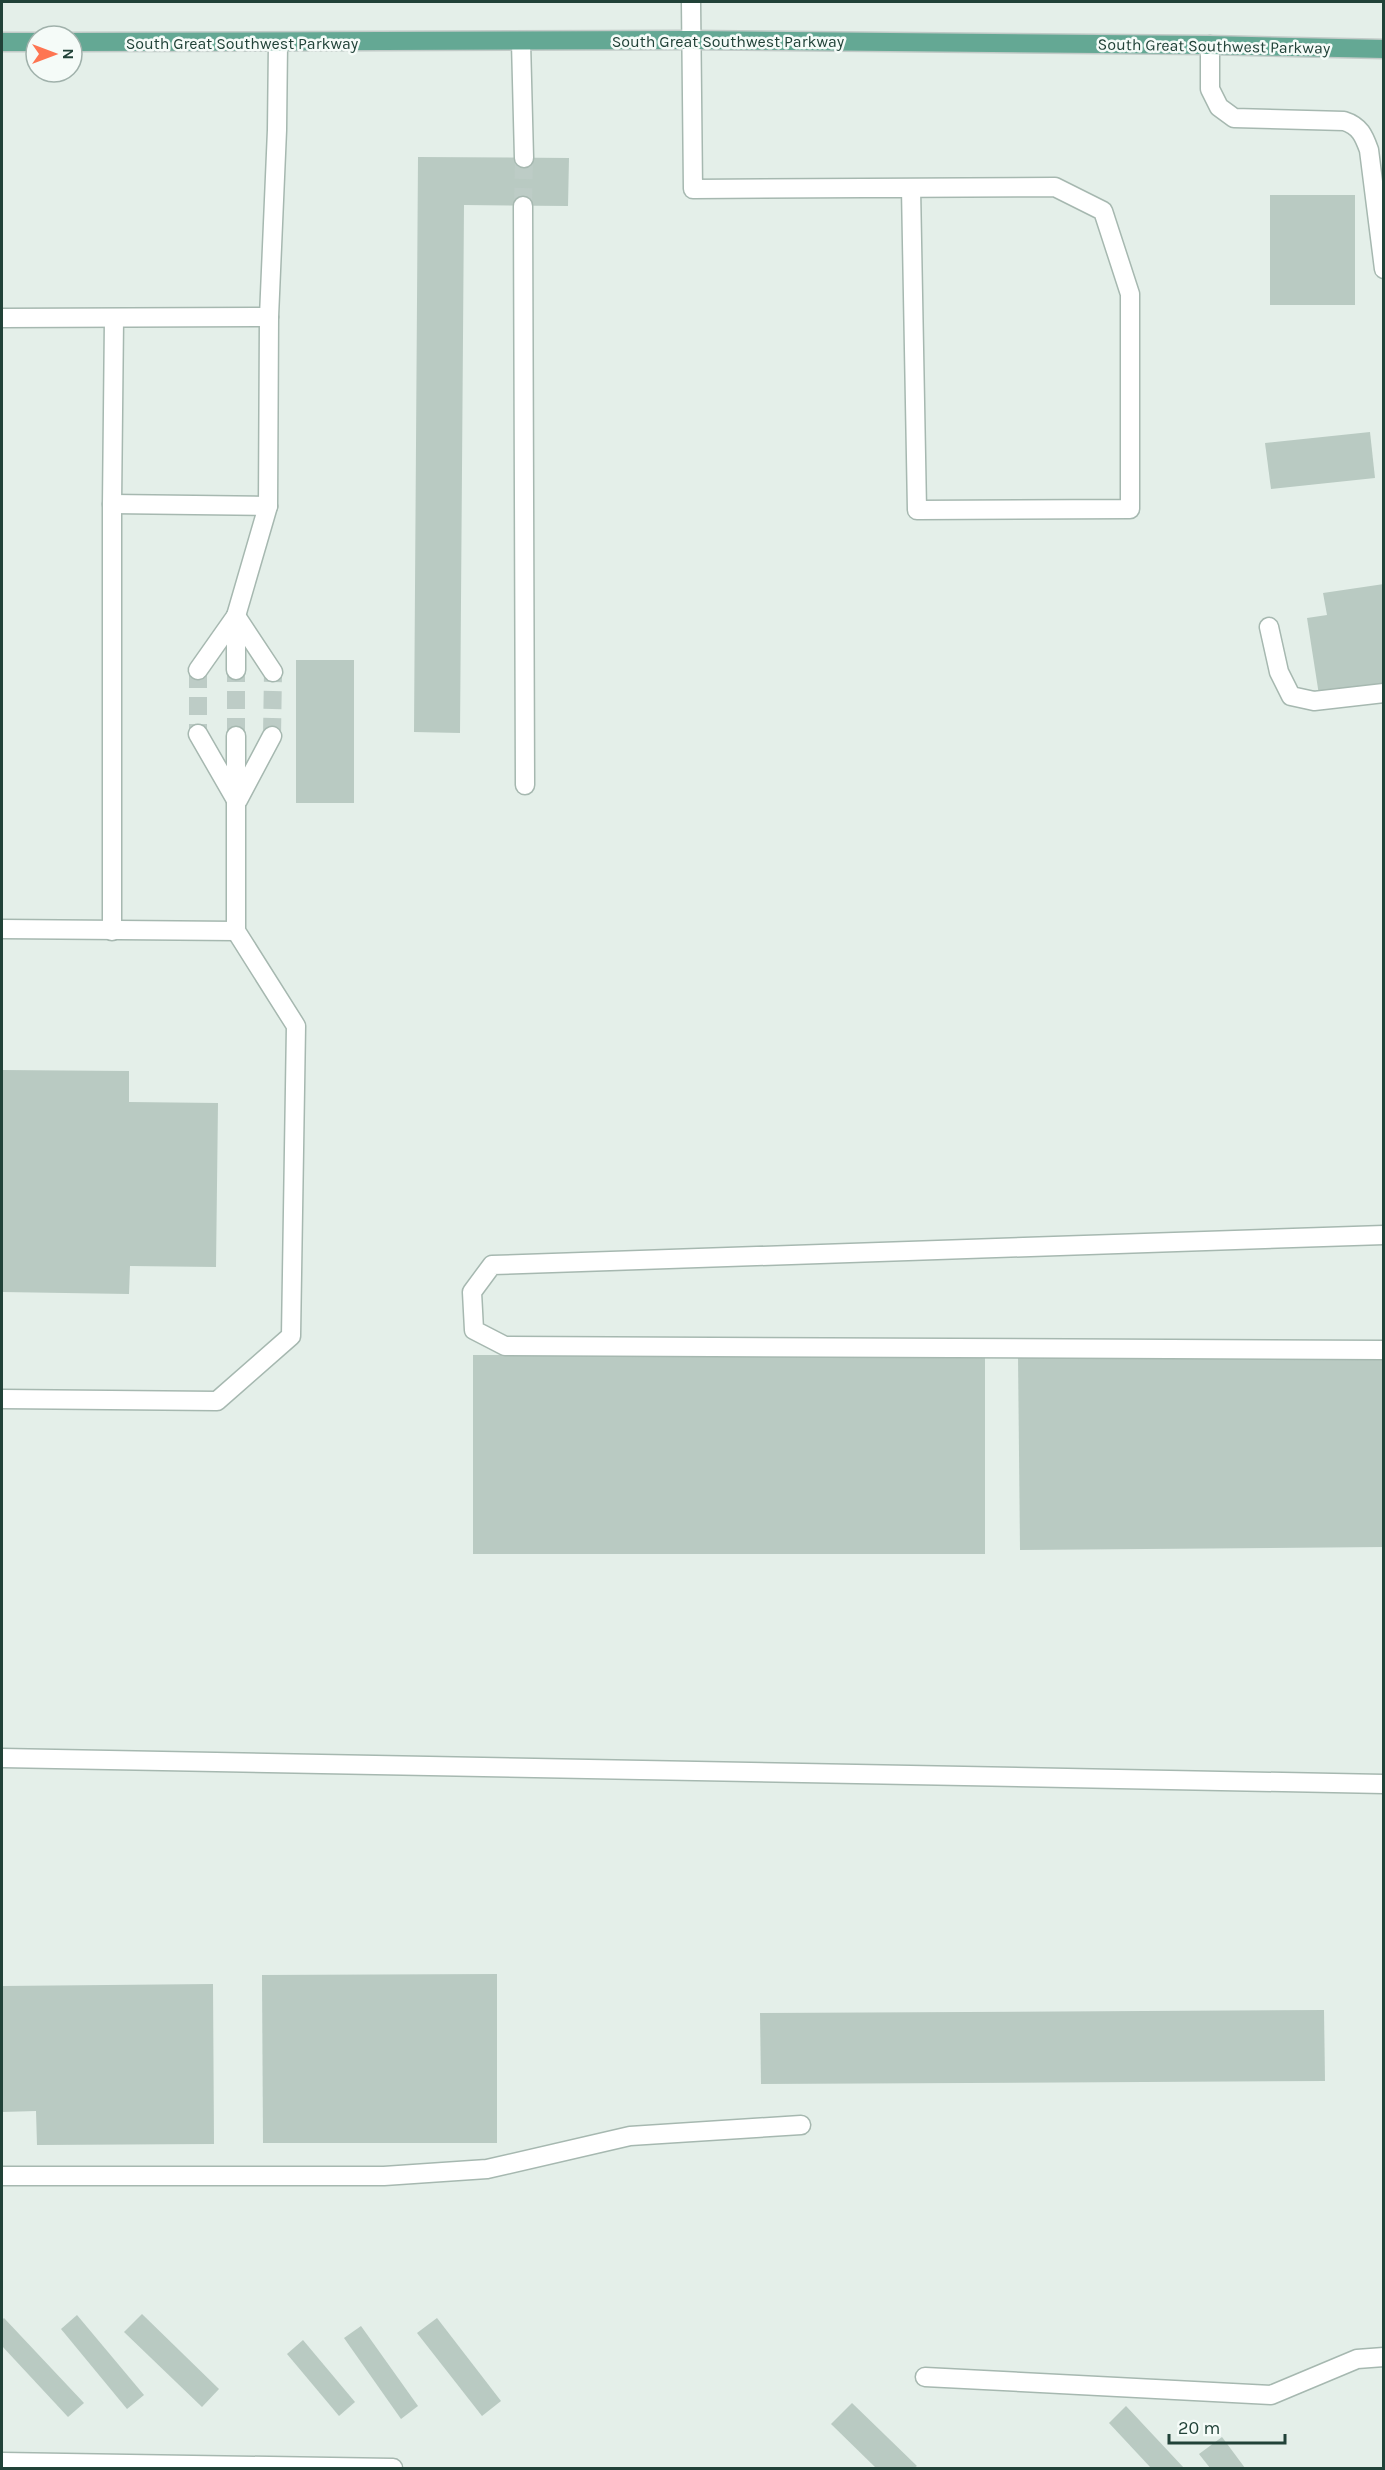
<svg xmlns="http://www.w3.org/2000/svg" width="1385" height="2470" font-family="Karla,sans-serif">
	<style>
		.building { fill: #b9cac2 }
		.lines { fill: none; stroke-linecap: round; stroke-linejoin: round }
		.minor-tunnel { stroke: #bdccc6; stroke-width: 18; stroke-dasharray: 18 9; stroke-linecap: butt }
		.minor-casing { stroke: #a6b8b0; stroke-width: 21 }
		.major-casing { stroke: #c1cac7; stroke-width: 21 }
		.minor { stroke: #fff; stroke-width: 18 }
		.major { stroke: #64a894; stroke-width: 18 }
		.labels { text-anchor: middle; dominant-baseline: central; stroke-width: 5; stroke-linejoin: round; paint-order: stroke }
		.street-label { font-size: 16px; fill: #214238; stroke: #f5fbf8 }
	</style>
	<rect width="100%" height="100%" fill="#e4efe9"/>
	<g class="building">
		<polygon points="418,157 569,158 568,206 464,205 460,733 414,732"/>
		<rect x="1270" y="195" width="85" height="110"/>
		<polygon points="1370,432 1375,478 1271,489 1265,443"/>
		<polygon points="1384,584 1384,684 1319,695 1307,618 1327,615 1323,593"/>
		<rect x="296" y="660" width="58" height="143"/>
		<polygon points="2,1070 129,1071 129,1102 218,1103 216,1267 130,1266 129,1294 2,1292"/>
		<polygon points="1384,1353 1384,1547 1020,1550 1018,1356"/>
		<polygon points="473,1355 985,1356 985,1554 473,1554"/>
		<polygon points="497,1974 497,2143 263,2143 262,1975"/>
		<polygon points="213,1984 214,2144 37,2145 36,2111 2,2112 2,1986"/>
		<polygon points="1324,2010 1325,2081 761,2084 760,2013"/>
		<polygon points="142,2314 219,2389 202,2407 124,2332"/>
		<polygon points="77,2315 144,2395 127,2409 61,2329"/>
		<polygon points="4,2318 84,2403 68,2417 2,2346 2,2320"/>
		<polygon points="437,2318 501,2401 482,2416 417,2333"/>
		<polygon points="361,2326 418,2406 401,2419 344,2338"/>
		<polygon points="303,2340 355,2402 339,2416 287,2354"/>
		<polygon points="852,2403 917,2466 914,2468 876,2468 831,2424"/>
		<polygon points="1126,2406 1184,2468 1151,2468 1109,2423"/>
		<polygon points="1222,2437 1245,2468 1210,2468 1199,2454"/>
	</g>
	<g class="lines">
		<g class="minor-tunnel">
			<polyline points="523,206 524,158"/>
			<polyline points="198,670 198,734"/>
			<polyline points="236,736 236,670"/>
			<polyline points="272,736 273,672"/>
		</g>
		<g class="minor-casing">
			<g id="minor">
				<polyline points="691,2 693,189 1055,187 1103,211 1130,294 1130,509 917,510 911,188"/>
				<polyline points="521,42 524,158"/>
				<path d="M1210,45V89L1219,107L1234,118L1344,121C1360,126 1364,136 1369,150L1384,269"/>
				<polyline points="523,206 525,785"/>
				<polyline points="2,318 269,317 277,130 278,43"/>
				<polyline points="112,504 268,506"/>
				<polyline points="236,616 273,672"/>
				<polyline points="1269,627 1279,672 1291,696 1314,701 1384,693"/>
				<polyline points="198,670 236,616"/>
				<polyline points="236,670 236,616 268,506 269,317"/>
				<polyline points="198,734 236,800"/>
				<polyline points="238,800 272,736"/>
				<polyline points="2,929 236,931"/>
				<polyline points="112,931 112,504 114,319"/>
				<polyline points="1384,1235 492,1265 472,1292 474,1330 505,1346 1384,1350"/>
				<polyline points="2,1399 217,1401 291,1336 296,1026 236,931 236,736"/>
				<polyline points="2,1758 1384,1784"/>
				<polyline points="2,2176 384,2176 487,2169 630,2136 801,2125"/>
				<polyline points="925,2377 1271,2395 1357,2359 1384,2357"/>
				<polyline points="2,2462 393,2468"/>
			</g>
		</g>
		<g class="major-casing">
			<g id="major">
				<polyline points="2,42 36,42"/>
				<polyline points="72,42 691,40 1210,45 1384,49"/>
			</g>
		</g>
		<use href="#minor" class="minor"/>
		<use href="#major" class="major"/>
	</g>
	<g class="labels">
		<g class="street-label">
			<text x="728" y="41">South Great Southwest Parkway</text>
			<text x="242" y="43">South Great Southwest Parkway</text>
			<text transform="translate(1214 46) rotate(1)">South Great Southwest Parkway</text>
		</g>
	</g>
	<rect width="1385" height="2470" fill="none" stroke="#214238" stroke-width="6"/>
	<g transform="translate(54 54) rotate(90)"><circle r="28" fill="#f5fbf8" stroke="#a0b1ab" stroke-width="1.5"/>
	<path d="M0-4.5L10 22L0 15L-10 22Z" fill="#fe7552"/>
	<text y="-9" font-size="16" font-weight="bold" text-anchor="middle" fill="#214238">N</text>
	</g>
	<path d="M1169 2434v9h116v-9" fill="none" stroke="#214238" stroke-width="3"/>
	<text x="1178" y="2434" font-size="18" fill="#214238" stroke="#f5fbf8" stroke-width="4.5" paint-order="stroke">20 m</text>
</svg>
